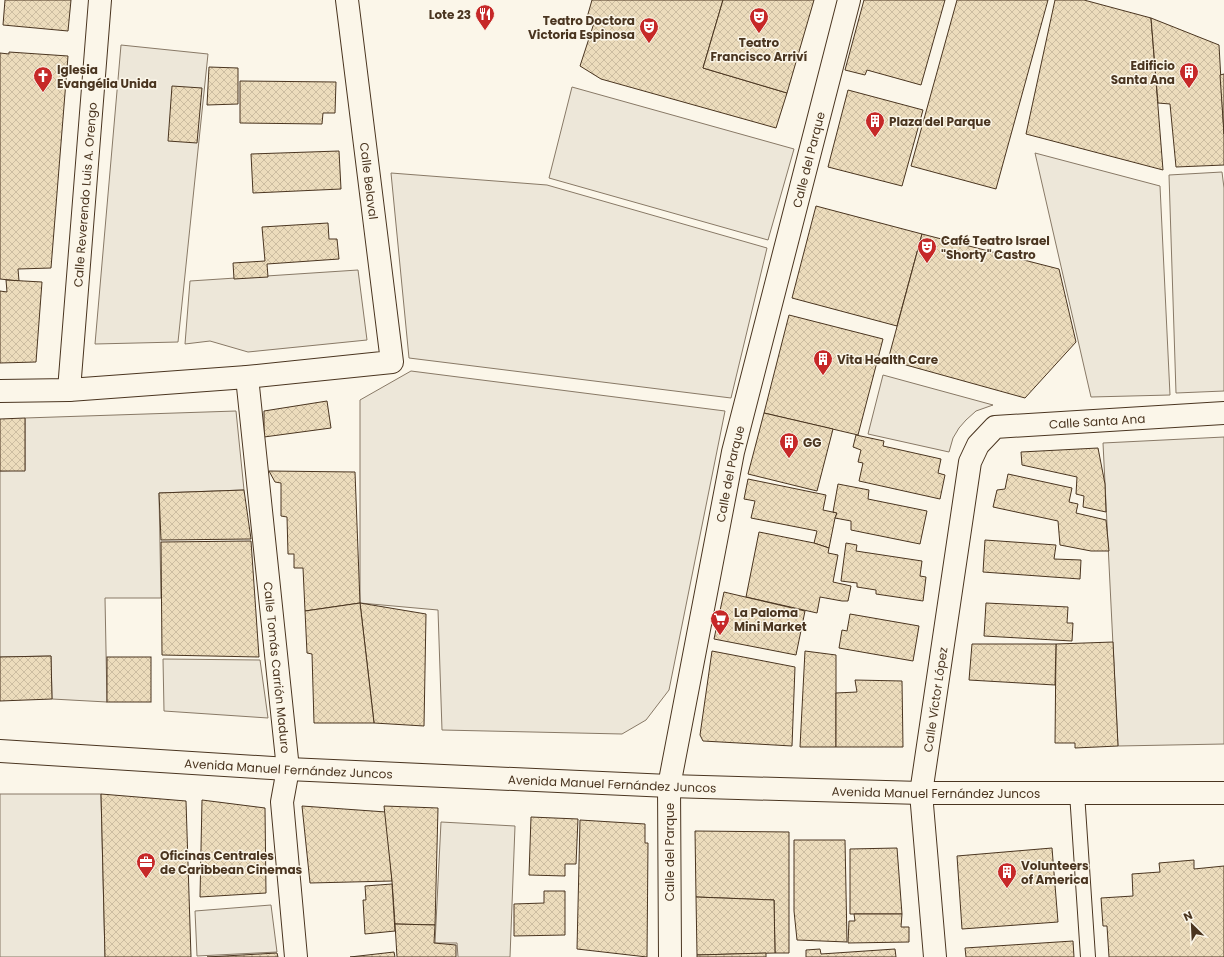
<svg xmlns="http://www.w3.org/2000/svg" width="1224" height="957" font-family="Poppins,sans-serif">
	<style>
		.parking { fill: #ede7d9; stroke: #887966 }
		.building { fill: url(#building-cross-hatch); stroke: #4a3520 }
		.lines { fill: none; stroke-linecap: round; stroke-linejoin: round }
		.service-casing { stroke: #4a3520; stroke-width: 16 }
		.minor-casing { stroke: #4a3520; stroke-width: 24 }
		.tertiary-casing { stroke: #4a3520; stroke-width: 24 }
		.secondary-casing { stroke: #4a3520; stroke-width: 24 }
		.service { stroke: #fbf6e9; stroke-width: 14 }
		.minor { stroke: #fbf6e9; stroke-width: 22 }
		.tertiary { stroke: #fbf6e9; stroke-width: 22 }
		.secondary { stroke: #fbf6e9; stroke-width: 22 }
		.labels { text-anchor: middle; dominant-baseline: central; stroke-width: 3; stroke-linejoin: round; paint-order: stroke }
		.poi-label { font-size: 12px; font-weight: bold; fill: #4a3520; stroke: #fbf6e9; text-anchor: start }
		.street-label { font-size: 12px; fill: #4a3520; stroke: #fbf6e9 }
	</style>
	<defs>
		<pattern id="building-cross-hatch" width="8" height="8" patternUnits="userSpaceOnUse"><rect width="8" height="8" fill="#ecdcbc"/><path d="M0 0l8 8M0 8l8-8" fill="none" stroke="#ccbda1"/></pattern>
	</defs>
	<rect width="100%" height="100%" fill="#fbf6e9"/>
	<g class="parking">
		<polygon points="121,45 208,54 178,342 95,344"/>
		<polygon points="572,87 794,149 768,240 549,178"/>
		<polygon points="1035,153 1160,186 1170,395 1091,397"/>
		<polygon points="1222,172 1224,188 1224,391 1176,393 1169,175"/>
		<polygon points="391,173 547,185 767,248 731,398 409,358"/>
		<polygon points="358,270 367,340 248,352 210,341 185,344 190,281"/>
		<polygon points="411,371 725,411 669,690 646,720 622,734 442,730 438,610 360,603 360,400"/>
		<polygon points="883,375 993,405 976,411 966,420 959,428 953,438 949,452 868,434"/>
		<polygon points="236,411 244,490 159,493 161,598 105,598 107,702 52,699 51,656 0,657 0,471 25,470 25,418"/>
		<polygon points="1224,437 1224,744 1118,746 1103,443"/>
		<polygon points="163,659 260,660 268,718 164,711"/>
		<polygon points="0,794 101,794 105,957 0,957"/>
		<polygon points="441,822 515,826 510,957 458,957 457,943 435,943"/>
		<polygon points="271,905 277,952 197,956 195,911"/>
	</g>
	<g class="building">
		<polygon points="5,0 71,0 68,31 3,25"/>
		<polygon points="592,0 723,0 703,68 787,93 776,128 601,79 580,66 594,23 586,21"/>
		<polygon points="723,0 814,0 787,93 703,68"/>
		<polygon points="864,0 945,0 921,85 867,70 865,75 845,70"/>
		<polygon points="957,0 1048,0 996,189 911,166"/>
		<polygon points="1055,0 1084,0 1151,18 1163,170 1026,134"/>
		<polygon points="1151,18 1219,45 1224,134 1224,165 1176,167 1170,104 1158,103"/>
		<polygon points="9,52 68,56 51,268 18,269 19,281 0,279 0,53 9,54"/>
		<polygon points="209,67 238,68 238,104 207,105"/>
		<polygon points="1224,74 1224,134 1220,75"/>
		<polygon points="240,81 336,82 335,113 323,113 322,124 240,123"/>
		<polygon points="172,86 202,88 197,143 168,141"/>
		<polygon points="848,90 923,110 902,186 828,167"/>
		<polygon points="339,151 341,189 253,193 251,154"/>
		<polygon points="816,206 922,234 897,326 792,298"/>
		<polygon points="328,223 329,239 337,239 339,259 267,264 268,277 234,279 233,263 265,261 262,227"/>
		<polygon points="922,234 1059,269 1076,342 1025,398 888,360"/>
		<polygon points="6,280 42,282 36,362 0,363 0,291 7,292"/>
		<polygon points="789,315 883,339 858,435 764,413"/>
		<polygon points="327,401 331,428 264,437 264,411"/>
		<polygon points="764,413 833,429 817,491 748,474"/>
		<polygon points="25,418 25,471 0,471 0,419"/>
		<polygon points="856,435 884,441 883,446 941,459 938,473 945,475 940,499 859,481 863,463 858,462 861,450 853,447"/>
		<polygon points="1098,448 1105,484 1106,512 1083,507 1084,496 1076,494 1077,477 1022,465 1021,452"/>
		<polygon points="269,471 355,472 360,603 305,611 303,568 294,568 294,554 288,554 287,517 281,516 281,483 275,482"/>
		<polygon points="1008,474 1072,488 1069,502 1078,504 1076,513 1106,520 1109,551 1091,551 1060,545 1058,521 993,507 997,490 1005,489"/>
		<polygon points="748,479 826,495 823,510 837,513 835,518 829,548 814,543 817,531 751,518 755,501 744,499"/>
		<polygon points="838,484 869,490 868,499 927,511 920,544 851,530 851,521 835,518 837,513 833,512"/>
		<polygon points="244,490 251,539 161,540 159,493"/>
		<polygon points="759,532 814,543 829,548 828,553 838,555 833,582 851,586 848,601 842,601 820,597 817,613 746,597"/>
		<polygon points="985,540 1056,545 1054,559 1081,560 1080,579 983,572"/>
		<polygon points="251,541 259,657 162,655 161,542"/>
		<polygon points="846,543 857,545 856,551 922,561 920,576 926,577 923,601 876,594 876,590 857,587 857,583 841,581"/>
		<polygon points="724,592 805,611 796,655 714,639"/>
		<polygon points="360,603 426,614 424,726 374,723"/>
		<polygon points="360,603 374,723 314,723 312,654 307,653 305,611"/>
		<polygon points="986,603 1068,607 1067,623 1073,623 1072,641 984,636"/>
		<polygon points="850,614 919,626 913,661 839,648 842,630 847,631"/>
		<polygon points="1113,642 1118,746 1075,748 1075,743 1055,743 1056,644"/>
		<polygon points="972,644 1056,644 1055,685 969,680"/>
		<polygon points="712,651 795,667 792,746 703,741 700,735"/>
		<polygon points="805,651 836,655 836,747 800,747"/>
		<polygon points="51,656 52,699 0,701 0,657"/>
		<rect x="107" y="657" width="44" height="45"/>
		<polygon points="855,680 902,681 903,747 836,747 836,693 857,692"/>
		<polygon points="101,794 186,801 191,957 105,957"/>
		<polygon points="202,800 265,808 266,893 200,897"/>
		<polygon points="302,806 386,812 392,881 310,883"/>
		<polygon points="384,806 438,808 435,925 395,924 392,881"/>
		<polygon points="531,817 578,819 576,864 565,864 565,876 529,875"/>
		<polygon points="580,820 645,824 645,843 648,843 647,957 577,949"/>
		<polygon points="695,831 789,832 789,953 775,953 774,900 696,897"/>
		<polygon points="794,840 845,840 847,942 797,940 794,911"/>
		<polygon points="897,848 902,914 850,914 850,849"/>
		<polygon points="1052,848 1058,922 962,929 957,856"/>
		<polygon points="1194,860 1194,869 1224,866 1224,957 1109,957 1107,926 1103,926 1101,898 1133,896 1132,874 1160,872 1159,863"/>
		<polygon points="392,884 395,931 365,934 363,900 366,900 365,886"/>
		<polygon points="544,891 565,891 565,935 514,936 514,904 544,903"/>
		<polygon points="696,897 774,900 775,953 697,955"/>
		<polygon points="854,914 902,914 901,927 909,927 909,942 848,943 849,921 855,921"/>
		<polygon points="395,924 435,925 434,943 456,945 456,957 397,957"/>
		<polygon points="1073,941 1074,957 966,957 965,948"/>
		<polygon points="820,949 821,954 895,949 896,957 806,957 806,950"/>
		<polygon points="394,952 395,957 350,957"/>
		<polygon points="277,953 278,957 207,957"/>
		<polygon points="766,953 766,957 697,957 697,955"/>
	</g>
	<g class="lines">
		<g class="service-casing">
			<polyline id="service" points="1077,793 1088,957"/>
		</g>
		<g class="minor-casing">
			<g id="minor">
				<path id="s1" d="M247,377L288,769L282,802L296,957"/>
				<path id="s2" d="M69,390L100,0"/>
				<polyline points="0,391 69,390 247,377 392,362 347,0"/>
				<path id="s3" d="M935,957L921,793L970,462L978,445L995,427L1224,413"/>
			</g>
		</g>
		<g class="tertiary-casing">
			<g id="tertiary">
				<path id="s4" d="M670,957L669,786L733,452L849,0"/>
			</g>
		</g>
		<g class="secondary-casing">
			<g id="secondary">
				<path id="s5" d="M0,751L288,769L669,786L921,793H1224"/>
			</g>
		</g>
		<use href="#service" class="service"/>
		<use href="#minor" class="minor"/>
		<use href="#tertiary" class="tertiary"/>
		<use href="#secondary" class="secondary"/>
	</g>
	<defs>
		<g id="restaurant-pin" transform="scale(1)"><path d="M0 17L-7.5 6A9.5 9.5 0 1 1 7.5 6Z" fill="#c62828" stroke="#fbf6e9"/><path d="M-5-6h1v4h1v-4h1v4h1v-4h1v5L-1.5 .5V6h-2V.5L-5-1ZM5-6V6H3V1.5H1.5Q1.5-4 5-6Z" fill="#fff"/></g>
		<g id="theatre-pin" transform="scale(1)"><path d="M0 17L-7.5 6A9.5 9.5 0 1 1 7.5 6Z" fill="#c62828" stroke="#fbf6e9"/><path d="M-5-5.5Q0-4 5-5.5V0Q5 5 0 6Q-5 5-5 0ZM-3.3-2.5H-1v1.5H-3.3ZM1-2.5H3.3v1.5H1ZM-2.8 1Q0 5.5 2.8 1Z" fill="#fff"/></g>
		<g id="building-pin" transform="scale(1)"><path d="M0 17L-7.5 6A9.5 9.5 0 1 1 7.5 6Z" fill="#c62828" stroke="#fbf6e9"/><path d="M-4-6H4V6H1V3H-1V6H-4ZM-2.5-4.3h1.7v1.8h-1.7ZM.8-4.3h1.7v1.8H.8ZM-2.5-1h1.7V.8h-1.7ZM.8-1h1.7V.8H.8Z" fill="#fff"/></g>
		<g id="church-pin" transform="scale(1)"><path d="M0 17L-7.5 6A9.5 9.5 0 1 1 7.5 6Z" fill="#c62828" stroke="#fbf6e9"/><path d="M-1.2-6h2.4v3.5h3.3v2.4h-3.3V6h-2.4V-.1h-3.3v-2.4h3.3Z" fill="#fff"/></g>
		<g id="supermarket-pin" transform="scale(1)"><path d="M0 17L-7.5 6A9.5 9.5 0 1 1 7.5 6Z" fill="#c62828" stroke="#fbf6e9"/><path d="M-6-5.5h2.5l.6 2H6L4.5 2H-2.5L-4.4-4H-6ZM-1.5 3.2a1.3 1.3 0 1 0 .1 0ZM3 3.2a1.3 1.3 0 1 0 .1 0Z" fill="#fff"/></g>
		<g id="office-pin" transform="scale(1)"><path d="M0 17L-7.5 6A9.5 9.5 0 1 1 7.5 6Z" fill="#c62828" stroke="#fbf6e9"/><path d="M-6-3h4V-5.5h4V-3h4V5H-6ZM-1-4.5V-3h2v-1.5ZM-6 0V1H6V0Z" fill="#fff"/></g>
	</defs>
	<g fill-rule="evenodd">
		<use href="#restaurant-pin" x="485" y="14"/>
		<use href="#theatre-pin" x="759" y="17"/>
		<use href="#theatre-pin" x="649" y="27"/>
		<use href="#building-pin" x="1189" y="72"/>
		<use href="#church-pin" x="43" y="76"/>
		<use href="#building-pin" x="875" y="121"/>
		<use href="#theatre-pin" x="927" y="247"/>
		<use href="#building-pin" x="823" y="359"/>
		<use href="#building-pin" x="789" y="442"/>
		<use href="#supermarket-pin" x="720" y="619"/>
		<use href="#office-pin" x="146" y="862"/>
		<use href="#building-pin" x="1007" y="872"/>
	</g>
	<g class="labels">
		<g class="poi-label">
			<text x="471" y="14" text-anchor="end">Lote 23</text>
			<text x="635" y="20" text-anchor="end">Teatro Doctora<tspan x="635" dy="14">Victoria Espinosa</tspan></text>
			<text x="759" y="42" text-anchor="middle">Teatro<tspan x="759" dy="14">Francisco Arriví</tspan></text>
			<text x="1175" y="65" text-anchor="end">Edificio<tspan x="1175" dy="14">Santa Ana</tspan></text>
			<text x="57" y="69">Iglesia<tspan x="57" dy="14">Evangélia Unida</tspan></text>
			<text x="889" y="121">Plaza del Parque</text>
			<text x="941" y="240">Café Teatro Israel<tspan x="941" dy="14">"Shorty" Castro</tspan></text>
			<text x="837" y="359">Vita Health Care</text>
			<text x="803" y="442">GG</text>
			<text x="734" y="612">La Paloma<tspan x="734" dy="14">Mini Market</tspan></text>
			<text x="160" y="855">Oficinas Centrales<tspan x="160" dy="14">de Caribbean Cinemas</tspan></text>
			<text x="1021" y="865">Volunteers<tspan x="1021" dy="14">of America</tspan></text>
		</g>
		<g class="street-label">
			<text stroke="none"><textPath href="#s4" startOffset="813">Calle del Parque</textPath></text>
			<text transform="translate(369 181) rotate(83)">Calle Belaval</text>
			<text stroke="none"><textPath href="#s2" startOffset="196">Calle Reverendo Luis A. Orengo</textPath></text>
			<text stroke="none"><textPath href="#s3" startOffset="645">Calle Santa Ana</textPath></text>
			<text stroke="none"><textPath href="#s4" startOffset="489">Calle del Parque</textPath></text>
			<text stroke="none"><textPath href="#s1" startOffset="292">Calle Tomás Carrión Maduro</textPath></text>
			<text stroke="none"><textPath href="#s3" startOffset="259">Calle Víctor López</textPath></text>
			<text stroke="none"><textPath href="#s5" startOffset="289">Avenida Manuel Fernández Juncos</textPath></text>
			<text stroke="none"><textPath href="#s5" startOffset="613">Avenida Manuel Fernández Juncos</textPath></text>
			<text stroke="none"><textPath href="#s5" startOffset="937">Avenida Manuel Fernández Juncos</textPath></text>
			<text transform="translate(669 852) rotate(-90)">Calle del Parque</text>
		</g>
	</g>
	<g transform="translate(1192 925) rotate(336)" stroke="#fbf6e9" stroke-width="3" paint-order="stroke">
	<path d="M0-3L7 15L0 10L-7 15Z" fill="#4a3520"/>
	<text y="-6" font-size="11" font-weight="bold" text-anchor="middle" fill="#4a3520">N</text>
	</g>
</svg>
